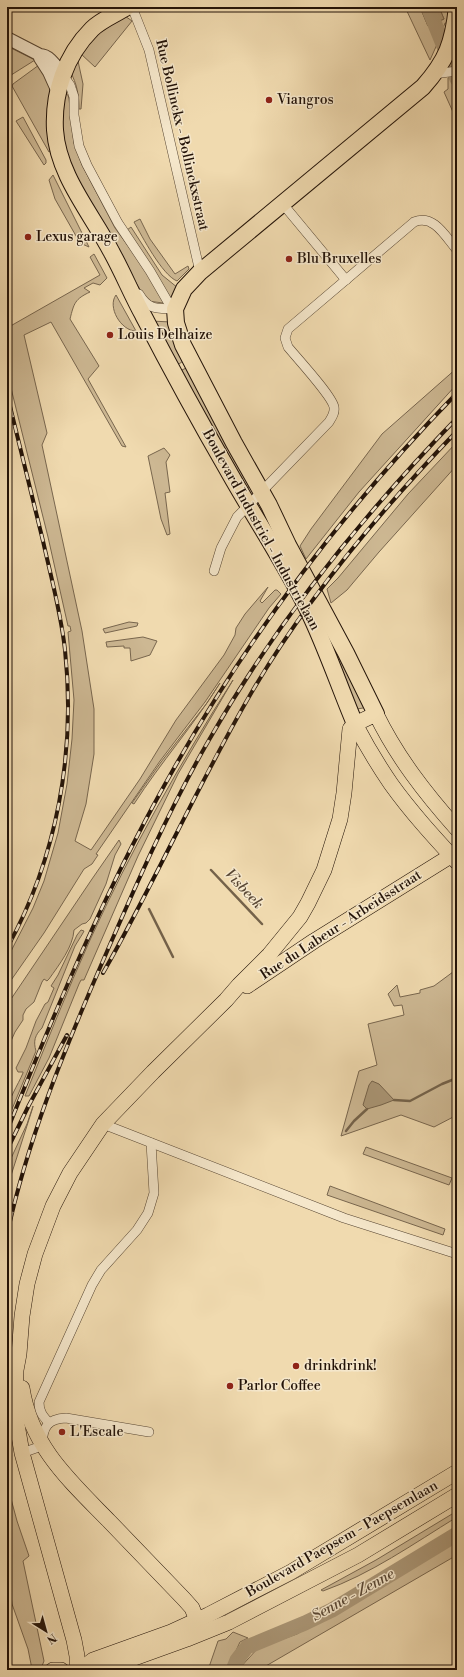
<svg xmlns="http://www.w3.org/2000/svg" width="464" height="1677" font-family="'Libre Bodoni',serif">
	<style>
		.green { fill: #cdb893; stroke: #78664e }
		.water { fill: #aa9676; stroke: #74624a }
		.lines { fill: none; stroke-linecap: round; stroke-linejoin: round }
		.stream { stroke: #74624a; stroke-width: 2.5 }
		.river { stroke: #aa9676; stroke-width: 15 }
		.minor-casing { stroke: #564532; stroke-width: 10 }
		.tertiary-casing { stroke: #564532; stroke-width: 14 }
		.primary-casing { stroke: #231308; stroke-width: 16 }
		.trunk-casing { stroke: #231308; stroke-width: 18 }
		.minor { stroke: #f5e7cb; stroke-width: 9 }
		.tertiary { stroke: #f5e7cb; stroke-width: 12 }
		.primary { stroke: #f0daaf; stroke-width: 15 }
		.trunk { stroke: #f0daaf; stroke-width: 16 }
		.rail-casing { stroke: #231308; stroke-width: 4 }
		.rail { stroke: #f5e7cb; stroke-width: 2.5; stroke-dasharray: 8; stroke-linecap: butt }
		.poi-dot { fill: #8f2418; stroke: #f5e7cb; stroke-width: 1.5 }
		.labels { text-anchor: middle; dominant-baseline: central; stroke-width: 3; stroke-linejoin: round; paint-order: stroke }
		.poi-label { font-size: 14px; fill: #231308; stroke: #f5e7cb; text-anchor: start }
		.street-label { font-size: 14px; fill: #231308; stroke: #f5e7cb }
		.water-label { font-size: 15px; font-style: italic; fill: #594734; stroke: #f5e7cb }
	</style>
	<rect width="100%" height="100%" fill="#f0daaf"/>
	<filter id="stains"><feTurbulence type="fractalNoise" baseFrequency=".005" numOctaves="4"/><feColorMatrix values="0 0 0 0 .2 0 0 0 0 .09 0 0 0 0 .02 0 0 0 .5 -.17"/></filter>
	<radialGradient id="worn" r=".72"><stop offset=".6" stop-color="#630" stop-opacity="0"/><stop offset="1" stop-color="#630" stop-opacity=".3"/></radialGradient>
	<g class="green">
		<polygon points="405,7 420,7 428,26 444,19 439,7 457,7 457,25 445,23 439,40 430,60"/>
		<path d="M125,16L132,21L95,67L81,54C93,39 106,24 125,16Z"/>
		<polygon points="7,46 35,60 8,77 7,76"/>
		<path d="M78,61L83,84L81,109H79C79,95 77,84 70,71Z"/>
		<polygon points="39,65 52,85 51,151 49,152 12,86 13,84"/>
		<polygon points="457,76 457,121 444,92 448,89 448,78"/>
		<polygon points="65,94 68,95 69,99 74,143 82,165 115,228 145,269 164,302 163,303 148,301 144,296 86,201 61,139 62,98"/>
		<polygon points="23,117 46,160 46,163 44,165 16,121"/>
		<polygon points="53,175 89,247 80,243 55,199 49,180"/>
		<path d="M140,219L150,239L175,274L188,266L189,269L177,281C162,275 142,236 134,222Z"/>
		<polygon points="131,227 162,275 178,288 172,298 170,298 127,230"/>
		<path d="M94,254L107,278L100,285L93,283L84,288L90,292C75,299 74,303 70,319L99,366L88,379L126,447L122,446L51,322L24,335L47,433L42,445L82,631L94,709V754L86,804L75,841L91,850L140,779L176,720L224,655L235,635L236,628L245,614L268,587L260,601L262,603L275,590H277L281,594L269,608L205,702L160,761L96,854L98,855L92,864L84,869L44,933L7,986V959L33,908L44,881L58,833L67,784L72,739L74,700L68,632L71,631L70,626H68L48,537L7,372V328L100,275L90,257Z"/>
		<path d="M116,295L136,331C121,331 107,307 116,295Z"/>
		<polygon points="151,321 171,322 183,361 179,364 175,363"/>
		<polygon points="186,368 251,482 249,487 246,489 181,374 182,370"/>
		<polygon points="457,368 457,384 359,492 306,559 300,546 311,529 382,434"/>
		<polygon points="457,442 457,465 379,552 347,590 331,603 327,589 338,578 408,494"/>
		<polygon points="164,448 170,455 166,462 170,492 165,493 170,534 167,535 161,519 148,456"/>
		<polygon points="261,511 264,512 365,706 363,708 357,709"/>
		<polygon points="129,622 138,623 137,626 105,633 103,629"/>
		<polygon points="143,637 157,641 150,655 131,661 130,648 124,648 124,646 107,647 106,642"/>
		<path d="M233,680L178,774L138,856L84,980H81L79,984L49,1058L29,1096H25C46,1044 67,991 90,940C131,850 180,763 233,680Z"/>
		<path d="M220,683C194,725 161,762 134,804L132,803L161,762L207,703Z"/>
		<path d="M119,840L121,844L115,855L106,884L90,919L86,923L82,924L74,930C73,947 59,965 49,979L47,981L44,979L42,982L34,1002L26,1009L23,1015V1020L15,1032L7,1050V1005L92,879Z"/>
		<path d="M81,930L84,931L83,933L75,946L42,1028C35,1035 33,1041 36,1051L10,1114L7,1113C7,1101 18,1085 23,1073V1072H18L16,1068L26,1048L36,1021L45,1004L48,1002L54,988L51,986L58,975L77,935Z"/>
		<polygon points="457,969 457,1115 434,1127 401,1115 341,1136 359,1071 377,1065 368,1024 404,1015 402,1005 394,1006 388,994 397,985 400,997 420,993 420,990 434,986"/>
		<polygon points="33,1106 33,1107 7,1188 7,1167 27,1124"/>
		<polygon points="366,1147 452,1178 449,1185 363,1154"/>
		<polygon points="330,1186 445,1229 443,1235 327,1195"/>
		<polygon points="7,1484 17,1521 29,1556 23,1561 44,1661 42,1666 32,1669 28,1649 12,1604 7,1564"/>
		<path d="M457,1511V1517C413,1544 371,1574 323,1591L321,1590L376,1560Z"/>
		<polygon points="457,1541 457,1555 259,1670 238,1670 258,1648 297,1634"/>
		<polygon points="233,1632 248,1638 240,1642 227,1670 208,1670 218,1641 226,1639"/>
	</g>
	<g class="water">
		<polygon points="420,7 439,7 444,19 428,26"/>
		<polygon points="372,1081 379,1084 394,1100 381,1105 367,1109 363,1105 369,1085"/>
	</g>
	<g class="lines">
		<g class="stream">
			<polyline points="211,870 262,924"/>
			<polyline points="149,909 173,957"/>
			<polyline points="394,1100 410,1101 442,1084 457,1078"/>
			<polyline points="346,1131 354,1121 367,1109"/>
		</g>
		<g class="river">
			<polyline points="428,7 457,79"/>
			<polyline points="233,1670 237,1660 247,1647 305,1623 332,1610 457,1534"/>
		</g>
		<g class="minor-casing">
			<g id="minor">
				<polyline points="132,7 149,50 200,272"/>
				<polyline points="434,74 457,71"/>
				<polyline points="63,75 70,85 74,97 74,115 79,146 87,165 118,223 150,271 168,302 175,309"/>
				<polyline points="282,203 346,280"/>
				<path d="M139,294C149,311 158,308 175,309"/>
				<path d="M214,571L221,548L237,517L329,422C332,417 335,413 334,407C332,396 297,358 288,347L285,338L288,329L414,222C434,214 445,236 457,250"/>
				<polyline points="103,1124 344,1218 457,1254"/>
				<path d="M49,1423C43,1416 39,1412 39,1402L92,1285L101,1270L137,1230L148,1213L154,1193L151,1143"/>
				<path d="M22,1453L36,1448L42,1444C43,1426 48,1419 66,1418L149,1432"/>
			</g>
		</g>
		<g class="tertiary-casing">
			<g id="tertiary">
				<path d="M7,38L40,55C50,55 57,68 63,75"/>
				<polyline points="40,58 49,72 58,92"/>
			</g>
		</g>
		<g class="primary-casing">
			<g id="primary">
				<path d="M355,724C366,745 378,765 391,784C411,812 434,837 457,862"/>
				<polyline points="247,986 314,941 457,852"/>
				<path d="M22,1388C31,1447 70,1481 109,1521C134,1547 159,1573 184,1599L192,1608L200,1628"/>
				<polyline points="53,1670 61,1670"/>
				<path d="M77,1670V1656L74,1640L22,1453L15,1413L16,1370L19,1354L22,1316L27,1284L35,1254L53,1206L70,1173L103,1124L153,1072L226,1000L239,985L269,955L300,917L308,903L324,870L340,819L344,793L350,729L355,724L376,714C397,757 425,793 457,829"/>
				<polyline points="80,1670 93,1660 171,1632 208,1615 291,1572 457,1472"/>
				<polyline points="101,1670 187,1639 229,1622 358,1555 457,1495"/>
			</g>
		</g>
		<g class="trunk-casing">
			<g id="trunk">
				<path d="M127,7C116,14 101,20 92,29C65,56 53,93 55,130C58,176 92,214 112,253C123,273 132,295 143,315C171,369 200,422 230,474C256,520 285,563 308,610C326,647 339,686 355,724"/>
				<path d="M376,714L346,653L288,545L269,505L234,443L183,345L176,323L175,309L184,289L200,272L423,87C447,60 453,43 457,7"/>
			</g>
		</g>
		<use href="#minor" class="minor"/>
		<use href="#tertiary" class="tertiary"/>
		<use href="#primary" class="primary"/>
		<use href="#trunk" class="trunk"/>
		<g class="rail-casing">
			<g id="rail">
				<path d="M7,394C19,443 31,492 43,541C51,577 61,613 65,650C76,752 57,858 7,948"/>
				<path d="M103,973C156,880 199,782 253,690C309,595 381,510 457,431"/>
				<path d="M7,1131C51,1021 96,912 152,808C233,657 337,516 457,393"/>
				<polyline points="7,1150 29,1105 67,1035"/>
				<path d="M7,1235C27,1141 64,1051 102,963C135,887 168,811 209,740C275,624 364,514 457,418"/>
			</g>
		</g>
		<use href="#rail" class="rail"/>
	</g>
	<g class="poi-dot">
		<circle cx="269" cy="100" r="4"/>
		<circle cx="28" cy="237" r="4"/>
		<circle cx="289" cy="259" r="4"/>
		<circle cx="110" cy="335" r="4"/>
		<circle cx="296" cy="1366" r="4"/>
		<circle cx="230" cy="1386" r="4"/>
		<circle cx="62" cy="1432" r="4"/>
	</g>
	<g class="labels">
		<g class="poi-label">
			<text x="277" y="100">Viangros</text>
			<text x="36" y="237">Lexus garage</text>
			<text x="297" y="259">Blu Bruxelles</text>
			<text x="118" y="335">Louis Delhaize</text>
			<text x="304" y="1366">drinkdrink!</text>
			<text x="238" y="1386">Parlor Coffee</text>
			<text x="70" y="1432">L'Escale</text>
		</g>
		<g class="street-label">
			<text transform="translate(182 135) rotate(77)">Rue Bollinckx - Bollinckxstraat</text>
			<text transform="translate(261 530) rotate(61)">Boulevard Industriel - Industrielaan</text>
			<text transform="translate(341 925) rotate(-33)">Rue du Labeur - Arbeidsstraat</text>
			<text transform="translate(342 1539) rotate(-30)">Boulevard Paepsem - Paepsemlaan</text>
		</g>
		<g class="water-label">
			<text transform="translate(244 889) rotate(47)">Visbeek</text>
			<text transform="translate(353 1595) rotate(-29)">Senne - Zenne</text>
		</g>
	</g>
	<rect width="464" height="1677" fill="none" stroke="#f0daaf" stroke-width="24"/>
	<rect x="8" y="8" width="448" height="1661" fill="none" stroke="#231308" stroke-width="2"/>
	<rect x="12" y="12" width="440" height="1653" fill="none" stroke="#231308"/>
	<g transform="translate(46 1631) rotate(143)" stroke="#f5e7cb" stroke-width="3" paint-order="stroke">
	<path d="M0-3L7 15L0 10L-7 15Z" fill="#231308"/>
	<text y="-6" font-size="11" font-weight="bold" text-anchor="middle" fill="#231308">N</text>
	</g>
	<rect width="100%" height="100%" filter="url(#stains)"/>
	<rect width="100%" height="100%" fill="url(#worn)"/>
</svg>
